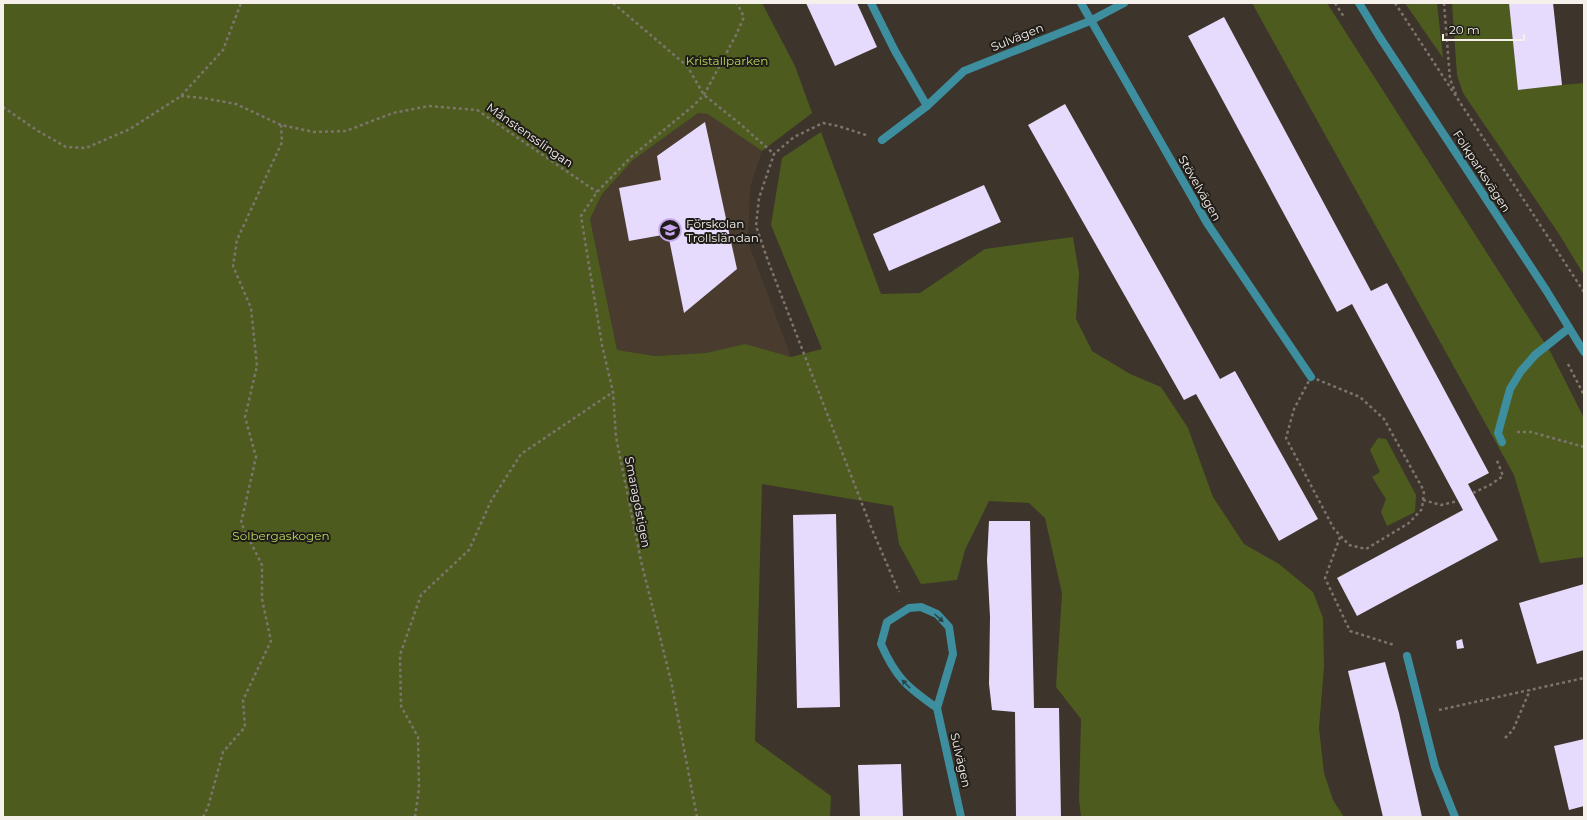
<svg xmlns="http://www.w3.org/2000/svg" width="1587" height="820" font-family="Montserrat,sans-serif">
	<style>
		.built { fill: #493c2e }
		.green { fill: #4d5c1e }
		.building { fill: #e6dafd }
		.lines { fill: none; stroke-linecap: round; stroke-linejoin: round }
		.path { stroke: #7c746d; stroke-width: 2.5; stroke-dasharray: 3 3; stroke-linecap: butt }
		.service { stroke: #3d8f9f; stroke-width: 8 }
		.minor { stroke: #3d8f9f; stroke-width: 8 }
		.oneway { fill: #2a4548 }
		.labels { text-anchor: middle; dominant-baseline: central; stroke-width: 4; stroke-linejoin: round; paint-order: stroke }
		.street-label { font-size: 12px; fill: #f6f0eb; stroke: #201d19 }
		.park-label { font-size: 12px; fill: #b8d65c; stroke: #201d19 }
		.poi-label { font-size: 12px; fill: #f6f0eb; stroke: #201d19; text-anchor: start }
	</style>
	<rect width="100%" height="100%" fill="#3d342c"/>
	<polygon class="built" points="698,113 708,113 762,151 750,187 748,242 791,357 745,344 706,353 655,356 617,350 590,219 602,194 633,160"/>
	<g class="green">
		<polygon points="3,3 762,3 795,66 812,113 762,151 708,114 698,113 633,160 602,194 590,219 617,350 655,356 706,353 745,344 791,357 822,349 771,225 782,158 821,132 881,294 920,293 985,249 1073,237 1079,273 1076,319 1092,351 1130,374 1161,387 1188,428 1213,497 1244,544 1279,564 1313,592 1323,618 1324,667 1319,728 1324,773 1333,800 1344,817 1081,817 1079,799 1081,719 1056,687 1062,593 1045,518 1029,503 989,501 965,550 957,580 921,584 899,544 893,506 762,484 755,741 831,796 830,817 3,817"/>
		<polygon points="1252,3 1327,3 1551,353 1584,418 1584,557 1540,563 1514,475"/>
		<polygon points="1405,3 1437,3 1443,58"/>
		<polygon points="1452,3 1509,3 1562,85 1584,83 1584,275 1559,234 1463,93 1457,75"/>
		<polygon points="1378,438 1386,439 1416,495 1415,512 1387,526 1381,512 1386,499 1372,477 1380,472 1370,450"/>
	</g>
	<g class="building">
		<polygon points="806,3 857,3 877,47 835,66"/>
		<polygon points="1509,3 1553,3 1562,85 1518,90"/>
		<polygon points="1224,17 1371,291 1387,283 1489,473 1468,484 1498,540 1357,616 1337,578 1463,510 1352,304 1337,312 1188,36"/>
		<polygon points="1065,104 1220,379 1235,371 1318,519 1279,541 1196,394 1184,400 1028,125"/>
		<polygon points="705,122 737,269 684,313 668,234 629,241 619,188 661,180 657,156"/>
		<polygon points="984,185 1001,222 889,271 873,234"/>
		<polygon points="836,514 840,707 797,708 793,515"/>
		<polygon points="989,521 1030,521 1034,708 1059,708 1061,817 1016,817 1015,712 992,710 989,684 990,617 987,560"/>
		<polygon points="1584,584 1584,650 1537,664 1519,603"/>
		<polygon points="1462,639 1464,648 1457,649 1456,641"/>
		<polygon points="1385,662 1399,713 1422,817 1383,817 1348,671"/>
		<polygon points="1584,739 1584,806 1569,810 1554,746"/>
		<polygon points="901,764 903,817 860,817 858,765"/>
	</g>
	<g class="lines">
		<g class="path">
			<polyline points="613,3 687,66 704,95 739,123 774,154"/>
			<polyline points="1335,3 1344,17"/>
			<polyline points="1395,3 1584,292"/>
			<polyline points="1444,3 1450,79 1456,94"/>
			<polyline points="181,96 203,98 236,104 281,125 314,132 346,131 393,113 429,106 477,110 597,192"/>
			<polyline points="3,107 38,131 66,147 86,148 130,129 181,96 223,50 241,3"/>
			<polyline points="866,135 838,126 823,123 794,137 774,154 759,198 756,226 768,261 871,527 899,592"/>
			<polyline points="1568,364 1584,395"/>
			<polygon points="1311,377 1360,397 1384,419 1424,491 1422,509 1409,523 1366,549 1349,545 1334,529 1286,438 1294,409"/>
			<polyline points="1517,432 1531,432 1584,447"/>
			<polyline points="1473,493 1490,485 1503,476 1496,458"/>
			<polyline points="1423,500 1441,505 1458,501"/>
			<polyline points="1340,537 1325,578 1350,631 1394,645"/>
			<polyline points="1439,710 1584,678"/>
			<polyline points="1505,738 1513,730 1530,690"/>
			<polyline points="203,817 208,807 223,752 245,727 243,700 271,641 262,599 262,565 241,523 256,457 245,417 257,366 251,308 233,266 237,240 282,142 281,125"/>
			<polyline points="415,817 419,789 418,737 401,706 400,655 421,595 469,550 491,501 521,454 613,392"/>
			<polyline points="697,817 671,681 641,561 616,437 613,392 602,345 581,216 597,192 631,157 693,106 704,95 736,35 744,17 737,3"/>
		</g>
		<g class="service">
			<polyline points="871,3 895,51 927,106"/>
			<polyline points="1502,442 1498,433 1510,389 1521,371 1535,355 1569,328"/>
			<polyline points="1407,656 1435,767 1455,817"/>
		</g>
		<g class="minor">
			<polyline points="1081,3 1207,223 1311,377"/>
			<polyline points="1359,3 1379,36 1546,290 1584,352"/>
			<polyline points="882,140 927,106 964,71 1090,21 1124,3"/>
			<path d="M937,708C907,687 896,678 881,644L887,622L909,608L921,607L937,614L949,627L953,654L937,708L961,817"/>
		</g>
	</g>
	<defs><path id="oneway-solid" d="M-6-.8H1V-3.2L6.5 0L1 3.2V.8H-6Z"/></defs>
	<g class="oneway">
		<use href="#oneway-solid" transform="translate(939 618) rotate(42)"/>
		<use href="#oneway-solid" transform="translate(906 684) rotate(-135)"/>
	</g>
	<defs>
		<g id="school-ring" transform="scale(1.15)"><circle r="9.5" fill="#201d19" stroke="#c8a5ef" stroke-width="1.5"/><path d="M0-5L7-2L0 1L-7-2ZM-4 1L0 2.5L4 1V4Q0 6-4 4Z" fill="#c8a5ef"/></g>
	</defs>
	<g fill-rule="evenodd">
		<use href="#school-ring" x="670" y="230"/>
	</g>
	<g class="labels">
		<g class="street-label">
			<text transform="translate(1017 37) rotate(-22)">Sulvägen</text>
			<text transform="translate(530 135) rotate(35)">Månstensslingan</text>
			<text transform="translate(1482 171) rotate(57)">Folkparksvägen</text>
			<text transform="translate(1200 188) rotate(60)">Stövelvägen</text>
			<text transform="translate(638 502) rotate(79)">Smaragdstigen</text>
			<text transform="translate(961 760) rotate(77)">Sulvägen</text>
		</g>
		<g class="park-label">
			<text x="727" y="60">Kristallparken</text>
			<text x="281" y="535">Solbergaskogen</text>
		</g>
		<g class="poi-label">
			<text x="686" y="223">Förskolan<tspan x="686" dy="14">Trollsländan</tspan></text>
		</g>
	</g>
	<rect width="1587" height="820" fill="none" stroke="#f6f0eb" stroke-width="8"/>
	<path d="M1443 34v6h81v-6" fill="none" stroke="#f6f0eb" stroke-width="2"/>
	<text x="1449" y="34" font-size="12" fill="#f6f0eb" stroke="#201d19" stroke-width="3" paint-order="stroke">20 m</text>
</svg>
